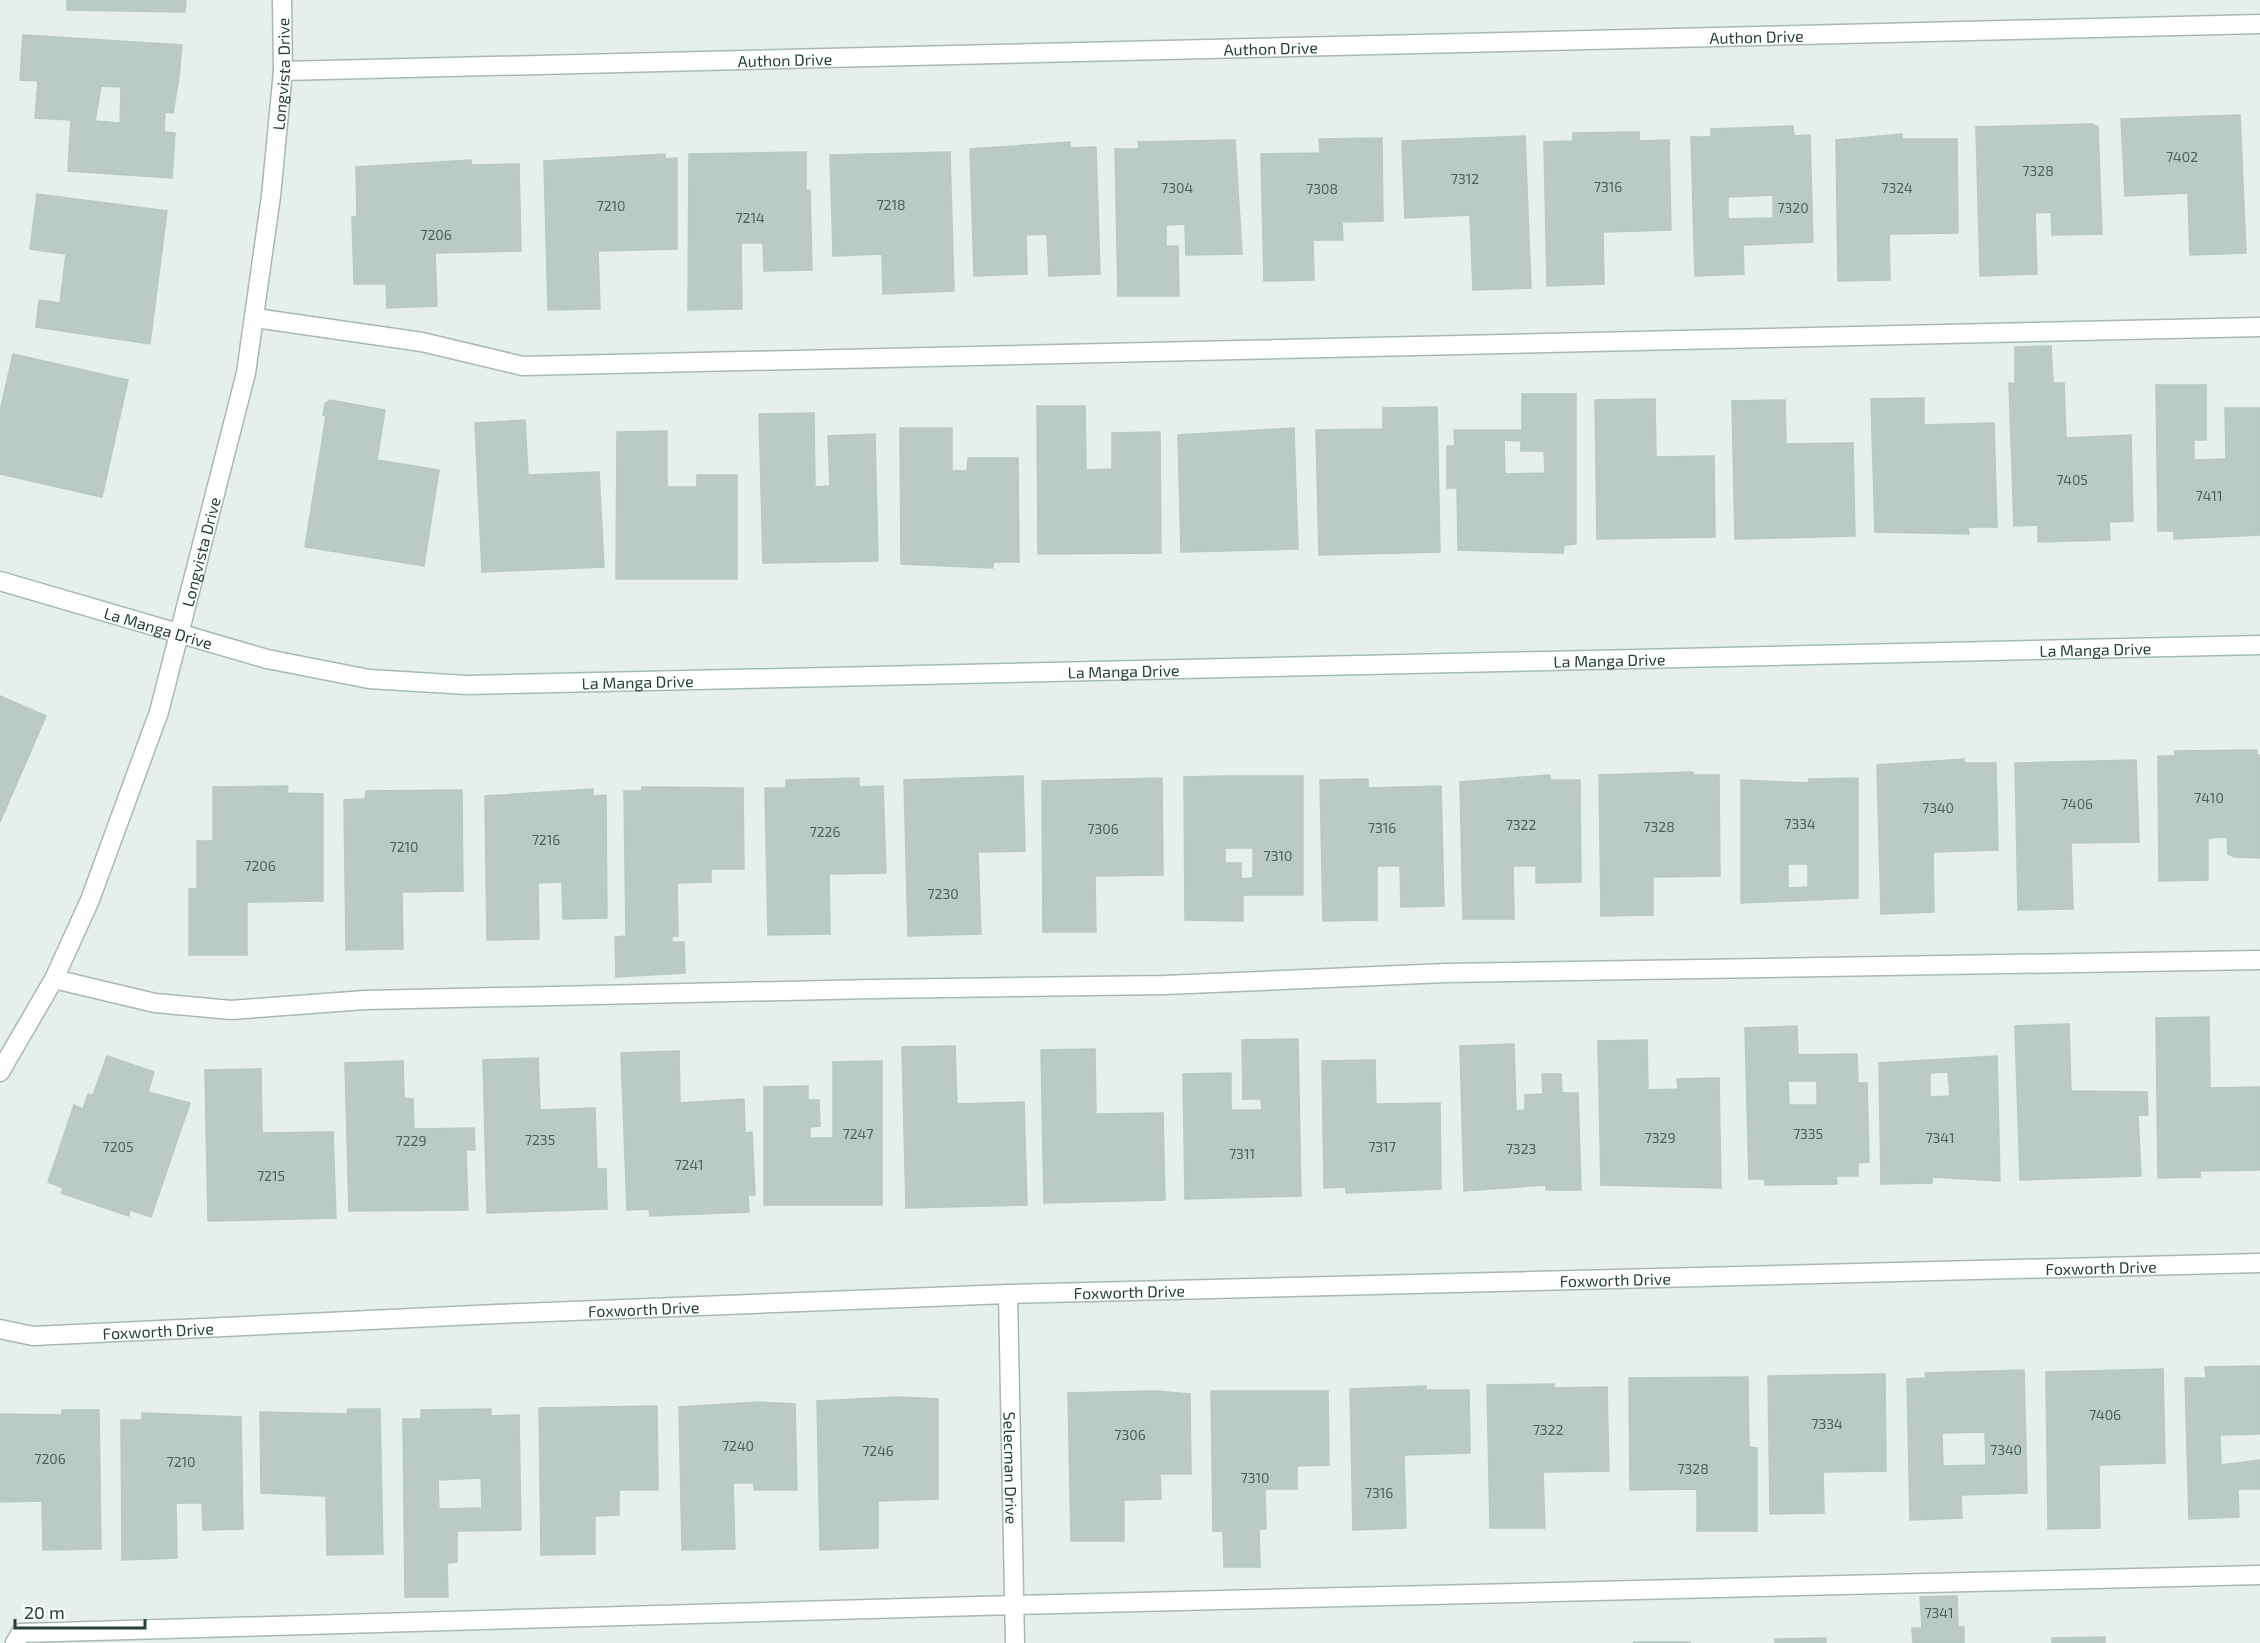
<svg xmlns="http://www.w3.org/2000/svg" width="2260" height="1643" font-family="'Exo 2',sans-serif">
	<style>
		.building { fill: #bbcac4; stroke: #b8c9c2; stroke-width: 1.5; fill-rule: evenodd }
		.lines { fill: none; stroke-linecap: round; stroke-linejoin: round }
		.lane-casing { stroke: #a8b8b2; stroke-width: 21 }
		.street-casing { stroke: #a8b8b2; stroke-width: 21 }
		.secondary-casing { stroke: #a4bbb3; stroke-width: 21 }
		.lane { stroke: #fff; stroke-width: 18 }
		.street { stroke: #fff; stroke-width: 18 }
		.secondary { stroke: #fff; stroke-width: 18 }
		.labels { text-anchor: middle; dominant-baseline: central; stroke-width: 4.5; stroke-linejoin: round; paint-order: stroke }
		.number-label { font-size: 14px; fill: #4a645c }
		.street-label { font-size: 16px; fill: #24423a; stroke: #f7fbf9 }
	</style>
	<rect width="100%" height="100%" fill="#e6efeb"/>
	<g class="building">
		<polygon points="67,0 186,0 185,12 67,10"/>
		<path d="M23,35L182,45L179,77L173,113L165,112L164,132L175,133L172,178L68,171L71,120L35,118L38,81L20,80ZM101,86L121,87L120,123L95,121Z"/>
		<polygon points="2240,115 2246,253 2190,255 2188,193 2125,196 2121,119"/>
		<polygon points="2092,124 2098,127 2102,234 2052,235 2051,212 2035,213 2037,274 1980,276 1976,127"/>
		<path d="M1793,126L1794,136L1810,135L1813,242L1743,245L1744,274L1695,276L1691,137H1711V129ZM1773,195V218L1728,219V197Z"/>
		<polygon points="1639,132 1639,141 1669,140 1671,230 1603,232 1604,284 1547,286 1544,142 1573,141 1573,133"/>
		<polygon points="1902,134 1902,139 1957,139 1958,233 1889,234 1890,280 1838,281 1836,140"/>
		<polygon points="1525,136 1531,288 1473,290 1470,215 1405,218 1402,141"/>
		<polygon points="1382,138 1383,221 1342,222 1343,240 1313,240 1314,280 1264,281 1261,154 1320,153 1319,139"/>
		<polygon points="1235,140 1242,254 1186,255 1185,224 1166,225 1166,246 1178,246 1179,296 1118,296 1115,149 1139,149 1138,142"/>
		<polygon points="1070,142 1070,148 1096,147 1100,274 1049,276 1047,234 1026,235 1027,274 974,276 970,149"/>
		<polygon points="806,152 806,191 810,190 812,270 764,271 763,243 741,243 742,309 688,310 689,154"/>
		<polygon points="950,152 954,291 883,294 882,254 833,256 830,155"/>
		<polygon points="665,154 665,159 677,158 677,249 598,251 600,309 548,310 544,161"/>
		<polygon points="471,160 471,165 519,164 521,251 435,253 437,306 387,308 386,284 354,284 352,217 357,216 356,167"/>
		<polygon points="37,194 167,211 150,344 36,327 39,300 60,303 66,254 30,249"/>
		<polygon points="2051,346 2053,383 2064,383 2066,438 2131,435 2133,521 2109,522 2110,540 2038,542 2038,525 2014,526 2009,383 2015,384 2015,347"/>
		<polygon points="13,354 128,380 102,497 0,474 0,411"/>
		<polygon points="2156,385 2206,385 2206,440 2194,440 2194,460 2226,459 2225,408 2260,408 2260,535 2174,539 2174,531 2158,531"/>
		<path d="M1522,394H1576V544L1564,545L1563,553L1458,550L1457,488H1447V446H1455L1454,430H1522ZM1504,440L1521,441V451H1544L1545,473L1505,474Z"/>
		<polygon points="1924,398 1924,425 1994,423 1997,527 1968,527 1969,534 1875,532 1871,399"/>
		<polygon points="1655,399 1656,457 1714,456 1715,537 1597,539 1595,400"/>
		<polygon points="330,400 385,410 377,460 439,470 424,566 305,547 326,416 323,415 325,404"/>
		<polygon points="1785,400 1786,444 1853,443 1855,536 1735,539 1732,401"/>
		<polygon points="1037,406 1085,406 1086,470 1112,469 1112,433 1160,432 1161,553 1038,554"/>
		<polygon points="1437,407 1440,552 1319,555 1316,430 1383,429 1383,408"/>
		<polygon points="814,413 815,487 830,486 828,436 875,434 878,561 763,563 759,414"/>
		<polygon points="525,420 528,475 599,472 604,567 482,572 475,423"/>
		<polygon points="900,428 952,428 952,471 967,471 968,458 1018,458 1019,562 993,562 993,568 901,564"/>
		<polygon points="1294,428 1298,549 1181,552 1178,435"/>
		<polygon points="667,431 667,487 697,487 697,475 737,475 737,579 616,579 617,432"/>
		<polygon points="0,696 46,716 0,822"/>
		<polygon points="2257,750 2257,755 2260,755 2260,858 2234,857 2228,854 2227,837 2208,838 2208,880 2159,881 2158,756 2175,756 2175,751"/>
		<polygon points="1964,759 1964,763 1996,763 1998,850 1933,852 1934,912 1881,914 1877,765"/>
		<polygon points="2136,760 2139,842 2071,843 2073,909 2018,910 2015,763"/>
		<polygon points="1693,772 1693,775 1719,775 1720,876 1653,877 1653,915 1601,916 1599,775"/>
		<polygon points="1550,775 1550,780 1580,780 1581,882 1536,883 1536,866 1513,866 1514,919 1463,919 1460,782"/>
		<polygon points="1023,776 1025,851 978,852 981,934 908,936 904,780"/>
		<path d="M1226,776H1303V895H1243V921L1185,920L1184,777ZM1225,848H1253V878L1241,879V863H1225Z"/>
		<polygon points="859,778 859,787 883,786 886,873 829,874 830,934 768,935 765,788 786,788 786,780"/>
		<polygon points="1162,778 1163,875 1095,876 1096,932 1043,932 1042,781"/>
		<path d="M1858,778V898L1741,903V780L1808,783L1809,779ZM1788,864H1808V887L1788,888Z"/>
		<polygon points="1368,779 1368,788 1441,786 1444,906 1401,907 1400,866 1377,866 1377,920 1323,921 1320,780"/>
		<polygon points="288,786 287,793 323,794 323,901 247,902 247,955 189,955 189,889 197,889 197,841 213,841 213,787"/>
		<polygon points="642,787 743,788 744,869 711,869 711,882 677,883 678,936 672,936 672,942 684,942 685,973 616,977 615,937 626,936 624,791 642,791"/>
		<polygon points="593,789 593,796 606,795 607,918 563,919 562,882 538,883 539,939 487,940 485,796"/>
		<polygon points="462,790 463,891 402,892 403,949 346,950 344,800 365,799 366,791"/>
		<polygon points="2209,1017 2210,1088 2260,1087 2260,1170 2200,1171 2200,1177 2158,1178 2156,1018"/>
		<polygon points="2069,1024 2071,1091 2147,1092 2148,1115 2138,1115 2141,1176 2020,1180 2015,1026"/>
		<path d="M1797,1026L1798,1055L1857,1054L1858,1083H1867L1869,1162L1858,1163V1176H1836L1837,1184L1765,1185V1179H1749L1745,1028ZM1788,1081H1817V1105H1789Z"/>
		<polygon points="1298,1039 1301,1196 1185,1199 1183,1074 1231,1073 1231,1110 1262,1110 1261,1099 1243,1099 1242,1040"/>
		<polygon points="1647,1040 1648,1090 1678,1089 1677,1079 1719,1078 1721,1188 1601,1185 1598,1041"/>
		<polygon points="1514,1044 1516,1111 1525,1110 1525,1095 1543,1094 1542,1074 1561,1074 1562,1093 1578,1093 1581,1190 1546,1190 1546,1185 1464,1191 1460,1046"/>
		<polygon points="955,1046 957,1104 1024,1102 1027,1205 906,1208 902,1047"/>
		<polygon points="1095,1049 1096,1114 1163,1113 1165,1200 1044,1203 1041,1050"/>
		<polygon points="679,1051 680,1103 744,1099 745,1133 752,1132 755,1195 748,1195 749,1212 650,1216 649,1209 627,1210 621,1053"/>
		<polygon points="107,1056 154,1072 148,1092 190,1103 151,1217 130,1210 129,1216 61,1193 63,1188 48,1182 74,1105 83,1109 88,1094 93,1095"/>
		<path d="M1997,1056L2000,1181L1932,1177V1183L1881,1184L1879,1063ZM1948,1072L1950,1096L1930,1097V1073Z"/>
		<polygon points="538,1058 540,1110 595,1108 597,1169 606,1169 607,1209 487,1213 483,1060"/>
		<polygon points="1375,1060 1376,1104 1440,1103 1441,1189 1346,1193 1346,1187 1324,1188 1322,1061"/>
		<polygon points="403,1061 404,1098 413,1099 414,1129 474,1128 475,1150 466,1150 468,1210 349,1211 345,1063"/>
		<polygon points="882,1061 882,1205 764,1205 764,1087 808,1086 808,1100 819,1100 820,1126 810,1127 810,1138 833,1138 833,1062"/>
		<polygon points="261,1069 262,1133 333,1132 336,1218 208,1221 205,1070"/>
		<polygon points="2260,1366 2260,1434 2220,1435 2221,1465 2260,1460 2260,1489 2238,1489 2239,1517 2189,1519 2185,1378 2206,1378 2205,1367"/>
		<polygon points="2163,1369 2165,1463 2099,1465 2100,1528 2048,1529 2046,1372"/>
		<path d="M2024,1370L2027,1493L1961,1495L1962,1518L1910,1520L1907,1379L1926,1378L1925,1373ZM1985,1432L1986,1465L1943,1466L1942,1433Z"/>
		<polygon points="1885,1374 1886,1471 1823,1472 1824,1513 1770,1514 1768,1376"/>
		<polygon points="1748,1377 1749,1447 1757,1448 1757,1531 1697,1531 1697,1489 1630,1490 1629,1378"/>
		<polygon points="1554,1384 1554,1388 1607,1387 1609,1471 1543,1472 1545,1528 1490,1528 1487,1385"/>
		<polygon points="1426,1386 1426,1390 1469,1390 1470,1453 1404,1455 1406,1528 1353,1530 1350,1389"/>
		<polygon points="1155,1391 1190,1394 1191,1474 1160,1474 1161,1499 1124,1500 1124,1541 1071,1541 1068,1393"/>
		<polygon points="1211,1391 1328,1391 1329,1465 1297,1466 1297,1489 1265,1489 1266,1529 1259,1529 1260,1567 1224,1567 1223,1531 1213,1531"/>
		<polygon points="898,1397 938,1399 938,1499 878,1501 878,1548 820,1550 817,1401"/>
		<polygon points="759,1402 795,1404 797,1490 754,1490 754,1483 733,1483 735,1549 682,1550 679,1407"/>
		<polygon points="657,1406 658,1490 619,1490 619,1515 595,1516 595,1554 541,1555 539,1408"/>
		<polygon points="348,1409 380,1409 383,1554 327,1555 326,1496 261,1493 260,1412 347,1414"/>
		<path d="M491,1409V1416L519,1415L521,1530L457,1531V1562L447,1563L448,1597H405L403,1419H421V1410ZM481,1478L482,1508L439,1509L438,1480Z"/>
		<polygon points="62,1410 99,1410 101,1549 43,1550 42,1501 0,1502 0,1414 62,1415"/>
		<polygon points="142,1413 241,1417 243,1529 203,1530 202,1503 176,1503 177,1558 122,1560 121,1420 142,1420"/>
		<polygon points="1957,1596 1958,1627 1964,1627 1964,1643 1913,1643 1912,1628 1922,1628 1920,1597"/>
		<polygon points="2105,1637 2105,1643 2052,1643 2052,1638"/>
		<polygon points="1826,1638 1826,1643 1775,1643 1775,1639"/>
		<rect x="1634" y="1642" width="56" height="1"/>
	</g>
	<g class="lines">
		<g class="lane-casing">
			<g id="lane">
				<polyline points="255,318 422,342 523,366 2260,327"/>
				<polyline points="54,979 155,1003 231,1010 365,1000 873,989 1165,985 1446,973 2260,960"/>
				<polyline points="15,1643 21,1633 1014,1605 2260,1575"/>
			</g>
		</g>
		<g class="street-casing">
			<g id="street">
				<path id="s1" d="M283,71L2260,24"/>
				<path id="s2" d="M0,1072L54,979L90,900L159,712L246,373L271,196L283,71L282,0"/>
				<path id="s3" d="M1008,1294L1015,1643"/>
				<path id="s4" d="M0,1329L33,1336L496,1314L1008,1294L2260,1263"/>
			</g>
		</g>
		<g class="secondary-casing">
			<g id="secondary">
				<path id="s5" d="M0,581L267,659L369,679L467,685L2260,645"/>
			</g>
		</g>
		<use href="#lane" class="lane"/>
		<use href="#street" class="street"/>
		<use href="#secondary" class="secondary"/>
	</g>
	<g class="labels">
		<g class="number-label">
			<text x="2182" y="156">7402</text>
			<text x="2038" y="170">7328</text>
			<text x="1465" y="178">7312</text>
			<text x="1608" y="186">7316</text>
			<text x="1177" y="187">7304</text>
			<text x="1897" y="187">7324</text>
			<text x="1322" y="188">7308</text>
			<text x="891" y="204">7218</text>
			<text x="611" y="205">7210</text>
			<text x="1793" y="207">7320</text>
			<text x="750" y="217">7214</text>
			<text x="436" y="234">7206</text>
			<text x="2072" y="479">7405</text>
			<text x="2209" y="495">7411</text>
			<text x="2209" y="797">7410</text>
			<text x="2077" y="803">7406</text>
			<text x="1938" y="807">7340</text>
			<text x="1800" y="823">7334</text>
			<text x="1521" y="824">7322</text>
			<text x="1659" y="826">7328</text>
			<text x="1382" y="827">7316</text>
			<text x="1103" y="828">7306</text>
			<text x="825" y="831">7226</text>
			<text x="546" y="839">7216</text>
			<text x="404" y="846">7210</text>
			<text x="1278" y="855">7310</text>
			<text x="260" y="865">7206</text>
			<text x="943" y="893">7230</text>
			<text x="858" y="1133">7247</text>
			<text x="1808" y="1133">7335</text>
			<text x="1660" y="1137">7329</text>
			<text x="1940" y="1137">7341</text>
			<text x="540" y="1139">7235</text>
			<text x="411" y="1140">7229</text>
			<text x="118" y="1146">7205</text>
			<text x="1382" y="1146">7317</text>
			<text x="1521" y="1148">7323</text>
			<text x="1242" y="1153">7311</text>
			<text x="689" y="1164">7241</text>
			<text x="271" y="1175">7215</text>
			<text x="2105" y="1414">7406</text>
			<text x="1827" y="1423">7334</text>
			<text x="1548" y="1429">7322</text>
			<text x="1130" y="1434">7306</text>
			<text x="738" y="1445">7240</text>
			<text x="2006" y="1449">7340</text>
			<text x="878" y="1450">7246</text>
			<text x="50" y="1458">7206</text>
			<text x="181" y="1461">7210</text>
			<text x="1693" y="1468">7328</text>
			<text x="1255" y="1477">7310</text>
			<text x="1379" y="1492">7316</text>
			<text x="1939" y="1612">7341</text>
		</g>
		<g class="street-label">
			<text stroke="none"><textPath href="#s1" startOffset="1474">Authon Drive</textPath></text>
			<text stroke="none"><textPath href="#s1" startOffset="988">Authon Drive</textPath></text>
			<text stroke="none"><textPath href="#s1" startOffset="502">Authon Drive</textPath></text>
			<text stroke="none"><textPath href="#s2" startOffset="1046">Longvista Drive</textPath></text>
			<text stroke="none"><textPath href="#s2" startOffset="560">Longvista Drive</textPath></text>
			<text stroke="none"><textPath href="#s5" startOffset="165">La Manga Drive</textPath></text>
			<text stroke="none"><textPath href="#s5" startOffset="2109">La Manga Drive</textPath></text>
			<text stroke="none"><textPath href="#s5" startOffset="1623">La Manga Drive</textPath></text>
			<text stroke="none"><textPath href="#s5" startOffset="1137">La Manga Drive</textPath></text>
			<text stroke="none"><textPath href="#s5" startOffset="651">La Manga Drive</textPath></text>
			<text stroke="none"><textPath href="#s4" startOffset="2103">Foxworth Drive</textPath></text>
			<text stroke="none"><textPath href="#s4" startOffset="1617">Foxworth Drive</textPath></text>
			<text stroke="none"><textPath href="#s4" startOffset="1131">Foxworth Drive</textPath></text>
			<text stroke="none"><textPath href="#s4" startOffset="645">Foxworth Drive</textPath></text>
			<text stroke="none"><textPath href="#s4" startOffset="159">Foxworth Drive</textPath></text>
			<text stroke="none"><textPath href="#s3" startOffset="174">Selecman Drive</textPath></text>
		</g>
	</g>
	<path d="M15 1619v9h130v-9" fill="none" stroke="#24423a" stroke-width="3"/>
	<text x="24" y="1619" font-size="18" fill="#24423a" stroke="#f7fbf9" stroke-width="4.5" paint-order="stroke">20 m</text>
</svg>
